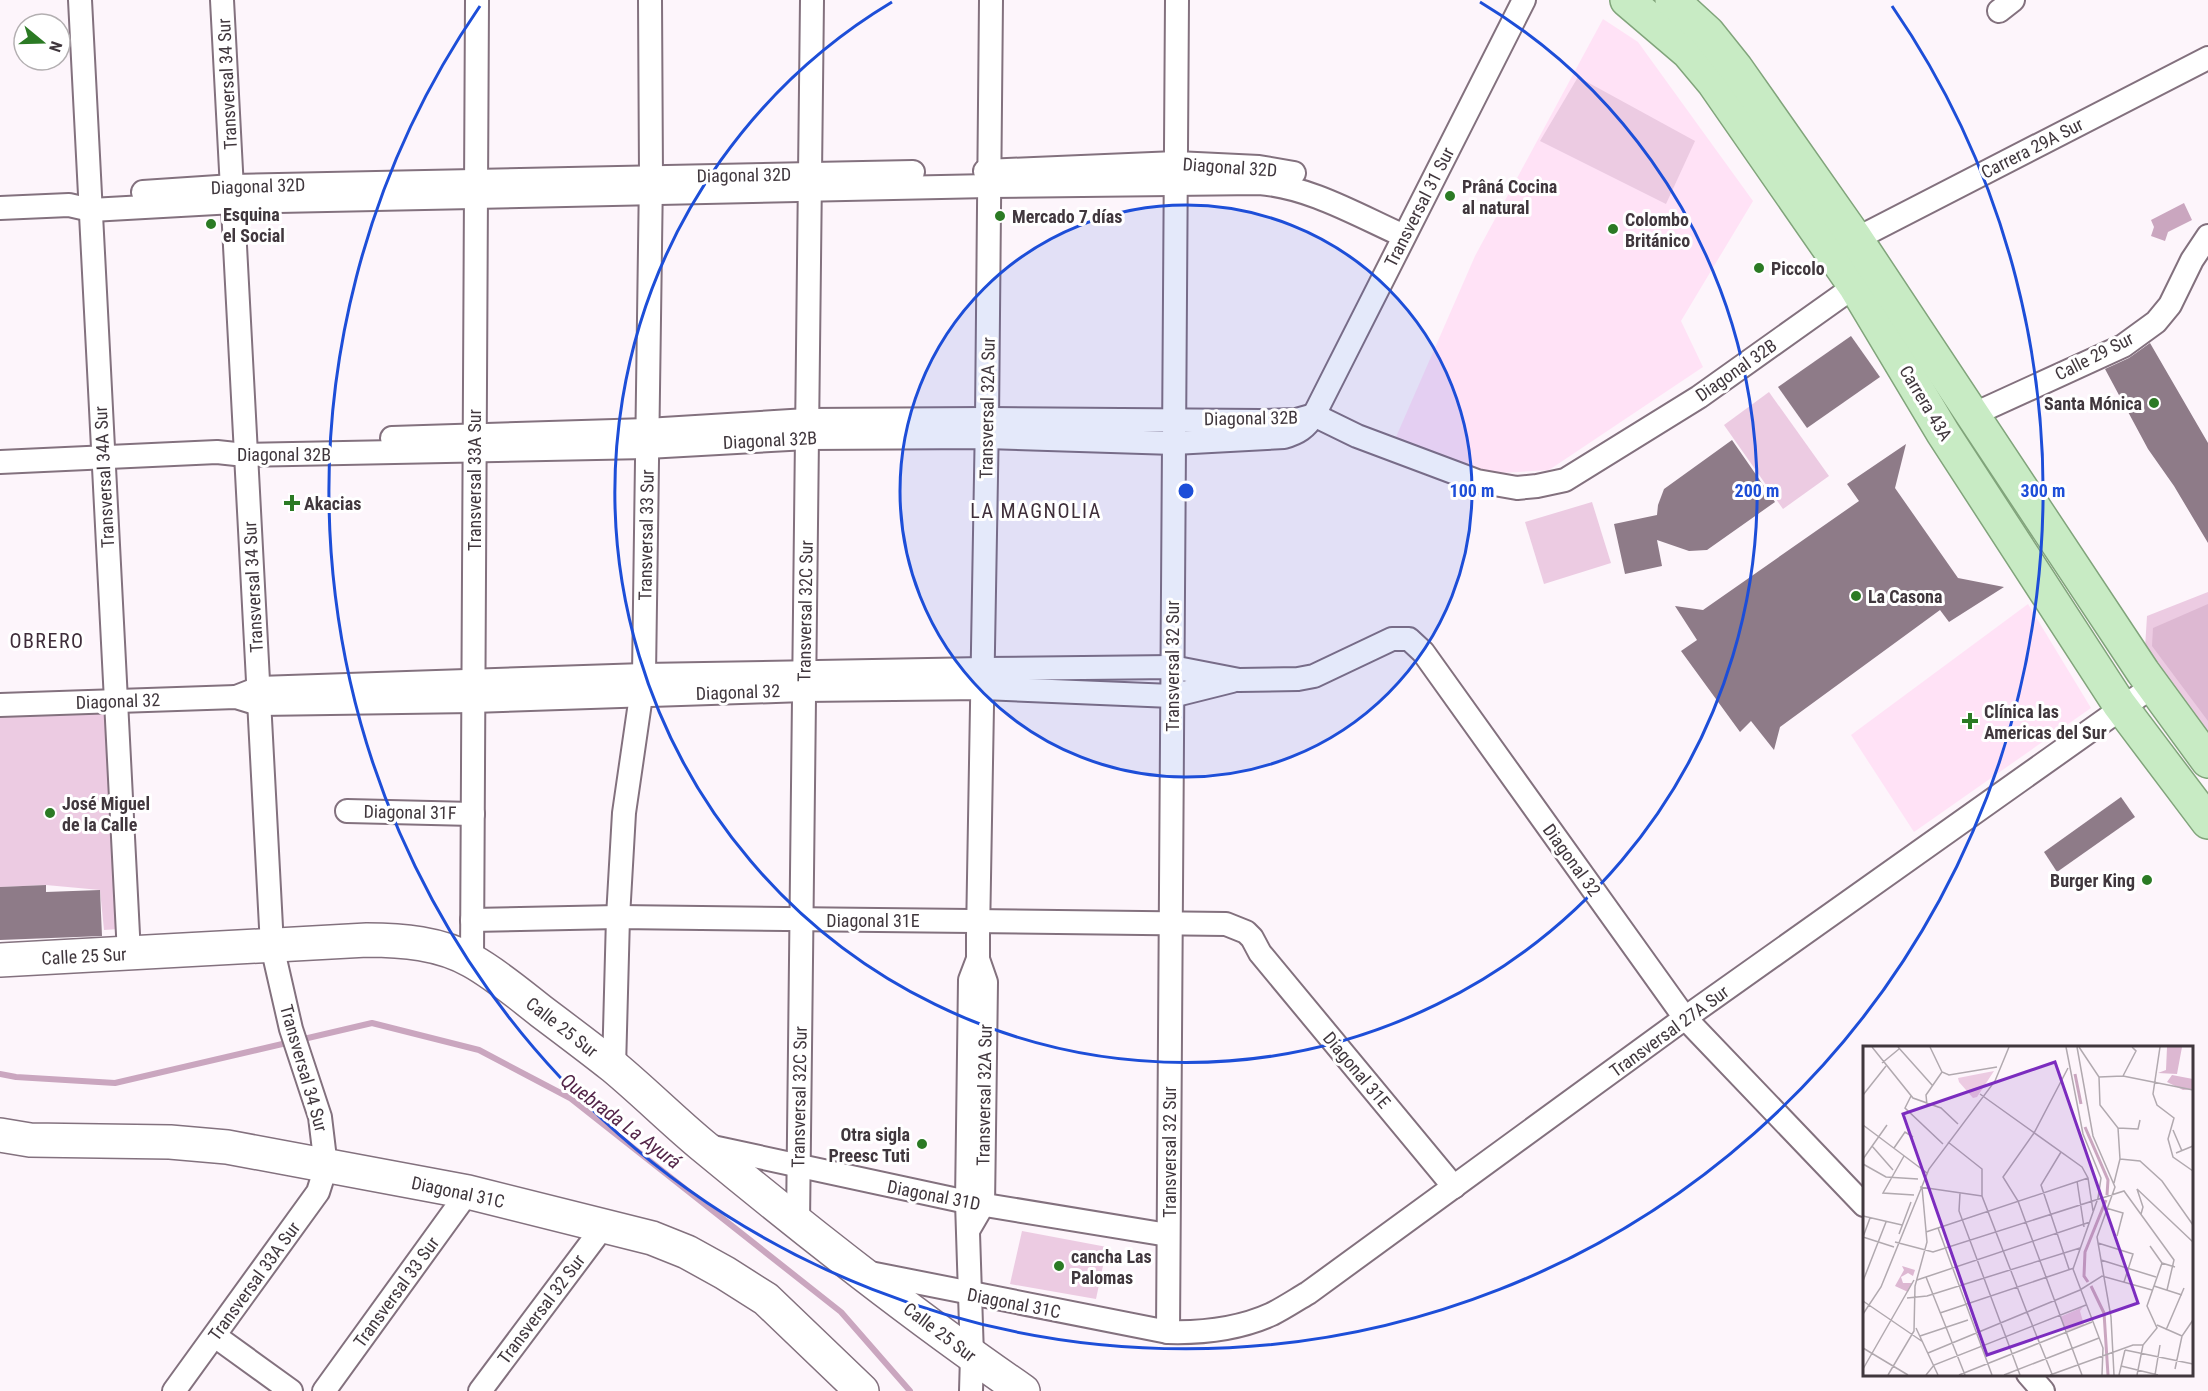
<svg xmlns="http://www.w3.org/2000/svg" width="2208" height="1391" font-family="'Roboto Condensed',sans-serif">
	<style>
		.built { fill: #ffe2f6 }
		.green { fill: #eccbe2 }
		.forest { fill: #ddb8d2 }
		.water { fill: #caa6bf }
		.lines { fill: none; stroke-linecap: round; stroke-linejoin: round }
		.stream { stroke: #caa6bf; stroke-width: 6 }
		.building { fill: #8e7b88 }
		.minor-casing { stroke: #83717e; stroke-width: 26 }
		.secondary-casing { stroke: #83717e; stroke-width: 36 }
		.primary-casing { stroke: #81a47b; stroke-width: 36 }
		.minor { stroke: #fff; stroke-width: 22 }
		.secondary { stroke: #fff; stroke-width: 33 }
		.primary { stroke: #c8ebc4; stroke-width: 33 }
		.ring { fill: none; stroke: #1d4ed8; stroke-width: 3 }
		.poi-dot { fill: #2b7a24; stroke: #fff; stroke-width: 2 }
		.labels { text-anchor: middle; dominant-baseline: central; stroke-width: 6; stroke-linejoin: round; paint-order: stroke }
		.street-label { font-size: 18px; fill: #40373d; stroke: #fff }
		.poi-label { font-size: 18px; font-weight: bold; fill: #40373d; stroke: #fff; text-anchor: start }
		.neighbourhood-label { font-size: 20px; letter-spacing: 1.5px; fill: #3f2e3a; stroke: #fff }
		.water-label { font-size: 20px; font-style: italic; fill: #542649; stroke: #fff }
		.inset-river { fill: none; stroke: #caa6bf; stroke-width: 3 }
		.inset-road { fill: none; stroke: #b1a9af; stroke-width: 1.5 }
		.view { fill: #7b2cbf; fill-opacity: 0.15; stroke: #7b2cbf; stroke-width: 3 }
		.inset-edge { fill: none; stroke: #40373d; stroke-width: 3 }
		.centre { fill: #1d4ed8; stroke: #fff; stroke-width: 3 }
		.ring-label { font-size: 18px; text-anchor: middle; font-weight: bold; fill: #1d4ed8; stroke: #fff; stroke-width: 6; stroke-linejoin: round; paint-order: stroke }
	</style>
	<rect width="100%" height="100%" fill="#fdf5fb"/>
	<g class="built">
		<polygon points="1603,19 1638,42 1753,201 1681,321 1703,367 1549,470 1471,475 1396,437 1475,256"/>
		<polygon points="2028,604 2091,708 1914,832 1851,735"/>
	</g>
	<g class="green">
		<polygon points="1578,77 1695,141 1666,204 1540,141"/>
		<polygon points="1769,392 1829,476 1783,509 1724,425"/>
		<polygon points="1592,502 1611,563 1544,584 1525,522"/>
		<polygon points="2208,592 2208,732 2145,648 2147,616"/>
		<polygon points="108,708 119,929 104,930 100,890 46,885 0,887 0,711"/>
		<polygon points="1022,1231 1107,1247 1096,1299 1010,1284"/>
	</g>
	<polygon class="forest" points="2208,604 2208,721 2152,646 2153,628"/>
	<polygon class="water" points="2184,203 2192,220 2168,232 2165,241 2151,236 2154,227 2151,220"/>
	<g class="lines">
		<polyline class="stream" points="0,1074 16,1077 115,1083 372,1023 479,1050 570,1098 841,1312 910,1391"/>
	</g>
	<g class="building">
		<polygon points="1851,336 1880,377 1807,428 1778,387"/>
		<polygon points="2150,343 2208,443 2208,543 2174,486 2148,449 2105,369 2129,358"/>
		<polygon points="1732,440 1775,502 1707,550 1689,551 1657,540 1662,566 1625,574 1614,524 1657,515 1658,505 1664,489"/>
		<polygon points="1906,444 1895,488 1958,578 2004,587 1949,622 1940,610 1780,727 1774,750 1751,721 1740,732 1681,651 1697,640 1675,606 1703,610 1859,501 1847,484"/>
		<polygon points="2121,797 2135,817 2057,872 2044,852"/>
		<polygon points="46,885 46,892 100,890 102,936 0,940 0,887"/>
	</g>
	<g class="lines">
		<g class="minor-casing">
			<g id="minor">
				<polyline points="80,0 129,954"/>
				<polyline points="1999,11 2013,0"/>
				<polyline points="985,171 1176,163 1259,167 1294,173"/>
				<polyline points="143,192 233,186 913,172"/>
				<path d="M0,208L69,205L91,210L234,202L989,186L1259,183C1310,187 1357,215 1404,236"/>
				<polyline points="1856,239 2208,58"/>
				<polyline points="1972,415 2123,346 2156,322 2170,305 2192,260 2208,236"/>
				<polyline points="392,438 647,430 807,420 987,419 1261,421 1296,420 1314,415 1357,436 1477,481 1517,488 1537,486 1565,480 1699,397 1855,286"/>
				<path d="M0,462L217,452L245,455L647,447L807,438L986,437L1174,443L1284,437C1298,433 1306,428 1314,415L1524,0"/>
				<polyline points="236,697 259,688 644,675 983,669 1172,667 1239,680 1298,679 1314,676 1392,639 1409,639 1423,652 1685,1018 1864,1205"/>
				<polyline points="0,705 236,697 259,704 473,701 804,690 983,688 1172,696 1232,681"/>
				<polyline points="347,811 473,814"/>
				<polyline points="472,920 618,917 1226,924 1246,932 1252,938 1260,953 1454,1187"/>
				<polyline points="472,960 477,0"/>
				<polyline points="614,1068 618,917 624,813 644,675 651,176 650,0"/>
				<polyline points="708,1146 967,1202 1168,1235"/>
				<polyline points="798,1223 812,0"/>
				<polyline points="969,1229 983,1205 986,982 978,959 978,935 987,419 991,0"/>
				<path d="M865,1272L1168,1332C1203,1333 1239,1329 1272,1314C1284,1308 1296,1300 1308,1293L1685,1018L2153,686"/>
				<polyline points="1168,1332 1177,0"/>
				<polyline points="215,1336 291,1391"/>
				<polyline points="2028,1374 2043,1391"/>
				<polyline points="174,1391 318,1192 326,1167 320,1117 291,1029 272,946 222,0"/>
				<polyline points="324,1391 468,1192"/>
				<polyline points="480,1391 603,1227"/>
				<polyline points="971,1391 972,1356 967,1202 970,980 978,959"/>
			</g>
		</g>
		<g class="secondary-casing">
			<g id="secondary">
				<path d="M0,960L367,940C402,940 440,943 472,961C497,975 519,994 542,1012C566,1030 590,1048 614,1067C644,1092 672,1120 702,1145C806,1231 912,1315 1023,1391"/>
				<polyline points="0,1135 30,1140 170,1142 227,1147 468,1192 652,1238 687,1252 725,1273 766,1299 862,1391"/>
			</g>
		</g>
		<g class="primary-casing">
			<g id="primary">
				<polyline points="1627,0 1688,52 1714,83 1855,286 1943,433 2119,704 2208,822"/>
				<polyline points="1672,0 1708,33 1736,68 1856,239 2143,672 2208,761"/>
			</g>
		</g>
		<use href="#minor" class="minor"/>
		<use href="#secondary" class="secondary"/>
		<use href="#primary" class="primary"/>
	</g>
	<circle cx="1186" cy="491" r="286" fill="#1d4ed8" fill-opacity=".12"/>
	<g class="ring">
		<circle cx="1186" cy="491" r="286"/>
		<path d="M1480 2A571 571 0 1 1 892 2"/>
		<path d="M1892 6A857 857 0 1 1 480 6"/>
	</g>
	<g class="poi-dot">
		<circle cx="1450" cy="196" r="6"/>
		<circle cx="1000" cy="216" r="6"/>
		<circle cx="211" cy="224" r="6"/>
		<circle cx="1613" cy="229" r="6"/>
		<circle cx="1759" cy="268" r="6"/>
		<circle cx="2154" cy="403" r="6"/>
		<path d="M289 494h6v6h6v6h-6v6h-6v-6h-6v-6h6z"/>
		<circle cx="1856" cy="596" r="6"/>
		<path d="M1967 712h6v6h6v6h-6v6h-6v-6h-6v-6h6z"/>
		<circle cx="50" cy="813" r="6"/>
		<circle cx="2147" cy="880" r="6"/>
		<circle cx="922" cy="1144" r="6"/>
		<circle cx="1059" cy="1266" r="6"/>
	</g>
	<g class="labels">
		<g class="street-label">
			<text transform="translate(227 84) rotate(-93)">Transversal 34 Sur</text>
			<text transform="translate(2032 148) rotate(-27)">Carrera 29A Sur</text>
			<text transform="translate(1230 167) rotate(4)">Diagonal 32D</text>
			<text transform="translate(744 175) rotate(-1)">Diagonal 32D</text>
			<text transform="translate(258 186) rotate(-2)">Diagonal 32D</text>
			<text transform="translate(1419 207) rotate(-63)">Transversal 31 Sur</text>
			<text transform="translate(2094 356) rotate(-27)">Calle 29 Sur</text>
			<text transform="translate(1736 370) rotate(-35)">Diagonal 32B</text>
			<text transform="translate(1926 403) rotate(59)">Carrera 43A</text>
			<text transform="translate(987 408) rotate(-89)">Transversal 32A Sur</text>
			<text transform="translate(1251 418) rotate(-1)">Diagonal 32B</text>
			<text transform="translate(770 440) rotate(-3)">Diagonal 32B</text>
			<text x="284" y="454">Diagonal 32B</text>
			<text transform="translate(104 477) rotate(-93)">Transversal 34A Sur</text>
			<text transform="translate(474 480) rotate(-90)">Transversal 33A Sur</text>
			<text transform="translate(646 535) rotate(-89)">Transversal 33 Sur</text>
			<text transform="translate(253 587) rotate(-93)">Transversal 34 Sur</text>
			<text transform="translate(805 611) rotate(-89)">Transversal 32C Sur</text>
			<text transform="translate(1172 666) rotate(-90)">Transversal 32 Sur</text>
			<text transform="translate(738 692) rotate(-2)">Diagonal 32</text>
			<text transform="translate(118 701) rotate(-2)">Diagonal 32</text>
			<text transform="translate(410 812) rotate(1)">Diagonal 31F</text>
			<text transform="translate(1572 860) rotate(54)">Diagonal 32</text>
			<text x="873" y="920">Diagonal 31E</text>
			<text transform="translate(84 956) rotate(-3)">Calle 25 Sur</text>
			<text transform="translate(562 1027) rotate(38)">Calle 25 Sur</text>
			<text transform="translate(1669 1031) rotate(-36)">Transversal 27A Sur</text>
			<text transform="translate(304 1068) rotate(74)">Transversal 34 Sur</text>
			<text transform="translate(1357 1070) rotate(50)">Diagonal 31E</text>
			<text transform="translate(984 1095) rotate(-89)">Transversal 32A Sur</text>
			<text transform="translate(799 1097) rotate(-89)">Transversal 32C Sur</text>
			<text transform="translate(1169 1152) rotate(-90)">Transversal 32 Sur</text>
			<text transform="translate(458 1192) rotate(12)">Diagonal 31C</text>
			<text transform="translate(934 1195) rotate(11)">Diagonal 31D</text>
			<text transform="translate(254 1281) rotate(-54)">Transversal 33A Sur</text>
			<text transform="translate(396 1292) rotate(-54)">Transversal 33 Sur</text>
			<text transform="translate(1014 1303) rotate(11)">Diagonal 31C</text>
			<text transform="translate(541 1309) rotate(-53)">Transversal 32 Sur</text>
			<text transform="translate(940 1332) rotate(37)">Calle 25 Sur</text>
		</g>
		<g class="poi-label">
			<text x="1462" y="186">Prâná Cocina<tspan x="1462" dy="21">al natural</tspan></text>
			<text x="223" y="214">Esquina<tspan x="223" dy="21">el Social</tspan></text>
			<text x="1012" y="216">Mercado 7 días</text>
			<text x="1625" y="219">Colombo<tspan x="1625" dy="21">Británico</tspan></text>
			<text x="1771" y="268">Piccolo</text>
			<text x="2142" y="403" text-anchor="end">Santa Mónica</text>
			<text x="304" y="503">Akacias</text>
			<text x="1868" y="596">La Casona</text>
			<text x="1984" y="711">Clínica las<tspan x="1984" dy="21">Americas del Sur</tspan></text>
			<text x="62" y="803">José Miguel<tspan x="62" dy="21">de la Calle</tspan></text>
			<text x="2135" y="880" text-anchor="end">Burger King</text>
			<text x="910" y="1134" text-anchor="end">Otra sigla<tspan x="910" dy="21">Preesc Tuti</tspan></text>
			<text x="1071" y="1256">cancha Las<tspan x="1071" dy="21">Palomas</tspan></text>
		</g>
		<g class="neighbourhood-label">
			<text x="1036" y="511">LA MAGNOLIA</text>
			<text x="47" y="641">OBRERO</text>
		</g>
		<g class="water-label">
			<text transform="translate(621 1121) rotate(37)">Quebrada La Ayurá</text>
		</g>
	</g>
	<g transform="translate(1863 1046)">
		<rect width="330" height="330" fill="#fdf5fb"/>
		<path d="M131,25L114,51L110,52L96,36L95,32ZM220,261L217,265L221,279L204,285L197,271Z" fill="#eccbe2"/>
		<path d="M304,1H319L314,28L295,27L303,24ZM309,29L330,33V43L320,44L304,36ZM39,220L52,224L50,230L45,227L38,231L40,237H49L45,246L32,240L41,224Z" fill="#ddb8d2"/>
		<path class="inset-river" d="M212,28L218,58M222,81L245,134L244,149M225,236L221,230L222,206L243,154M228,240L241,267L245,329"/>
		<path class="inset-road" d="M9,1L50,52L78,62L95,78M35,1L69,39M67,1L79,26L86,29L134,21M203,1L220,88L238,132L235,152L210,223L240,302L239,329M214,1L230,90L252,141L234,191L248,271L251,329M216,1L236,31L237,59L255,82L257,113L251,137M297,1L290,48L294,59L311,72L305,93L310,111L330,125M19,17L36,3M205,22L171,87L140,131L155,155L219,329M260,30L273,5L269,1M236,31L260,30L330,44M117,48L219,121L225,132L230,165M0,49L23,20M48,50L42,62L80,98M64,59L63,49L79,26M0,79L64,127M255,82L275,83L277,74M310,84L319,105M85,96L119,123V150L165,269M9,100L30,124M31,102L42,86L50,91M198,106L178,139L206,223M313,107L330,100M41,110L20,147L51,149M0,113L24,79M257,113L277,115L299,135L330,179M0,118L23,131L55,133M214,135L221,181M57,141L119,150M97,147L96,165L157,329M243,162L260,167L254,190M278,168L280,161L274,143L330,196M0,170L39,179M75,182L129,329M63,186L225,132M36,188L48,156M0,191L31,201M0,191L7,172M32,196L70,206L261,145L311,214L304,244M235,197L270,208L261,236M287,200L299,217L312,221M238,214L293,231M63,231L102,329M54,234L227,176M0,235L23,176M291,240L319,249M44,252L64,250L217,202M0,255L60,296M164,266L189,328M77,267L211,222M0,268L18,241L66,123L132,35L146,1M294,279L319,290M53,282L75,329M303,284L321,242M57,290L105,274M0,302L45,329M262,304L330,318M65,307L217,244L239,230L289,244M258,320L295,329M0,323L51,234M312,323L319,290L330,274M25,329L51,285L52,240L64,196L59,141M63,329L71,319L223,259M96,329L229,276M141,329L236,292M187,329L270,299H280M256,329L262,304M274,329L280,299L294,282L284,260L299,217M292,329L297,299"/>
		<path class="view" d="M192,16L275,257L124,309L40,68Z"/>
		<rect width="330" height="330" class="inset-edge"/>
	</g>
	<circle cx="1186" cy="491" r="9" class="centre"/>
	<g class="ring-label">
		<text x="1472" y="497">100 m</text>
		<text x="1757" y="497">200 m</text>
		<text x="2043" y="497">300 m</text>
	</g>
	<g transform="translate(42 42) rotate(109)"><circle r="28" fill="#ffffff" stroke="#b3afb1" stroke-width="1.5"/>
	<path d="M0-4.5L10 22L0 15L-10 22Z" fill="#2b7a24"/>
	<text y="-9" font-size="16" font-weight="bold" text-anchor="middle" fill="#40373d">N</text>
	</g>
</svg>
